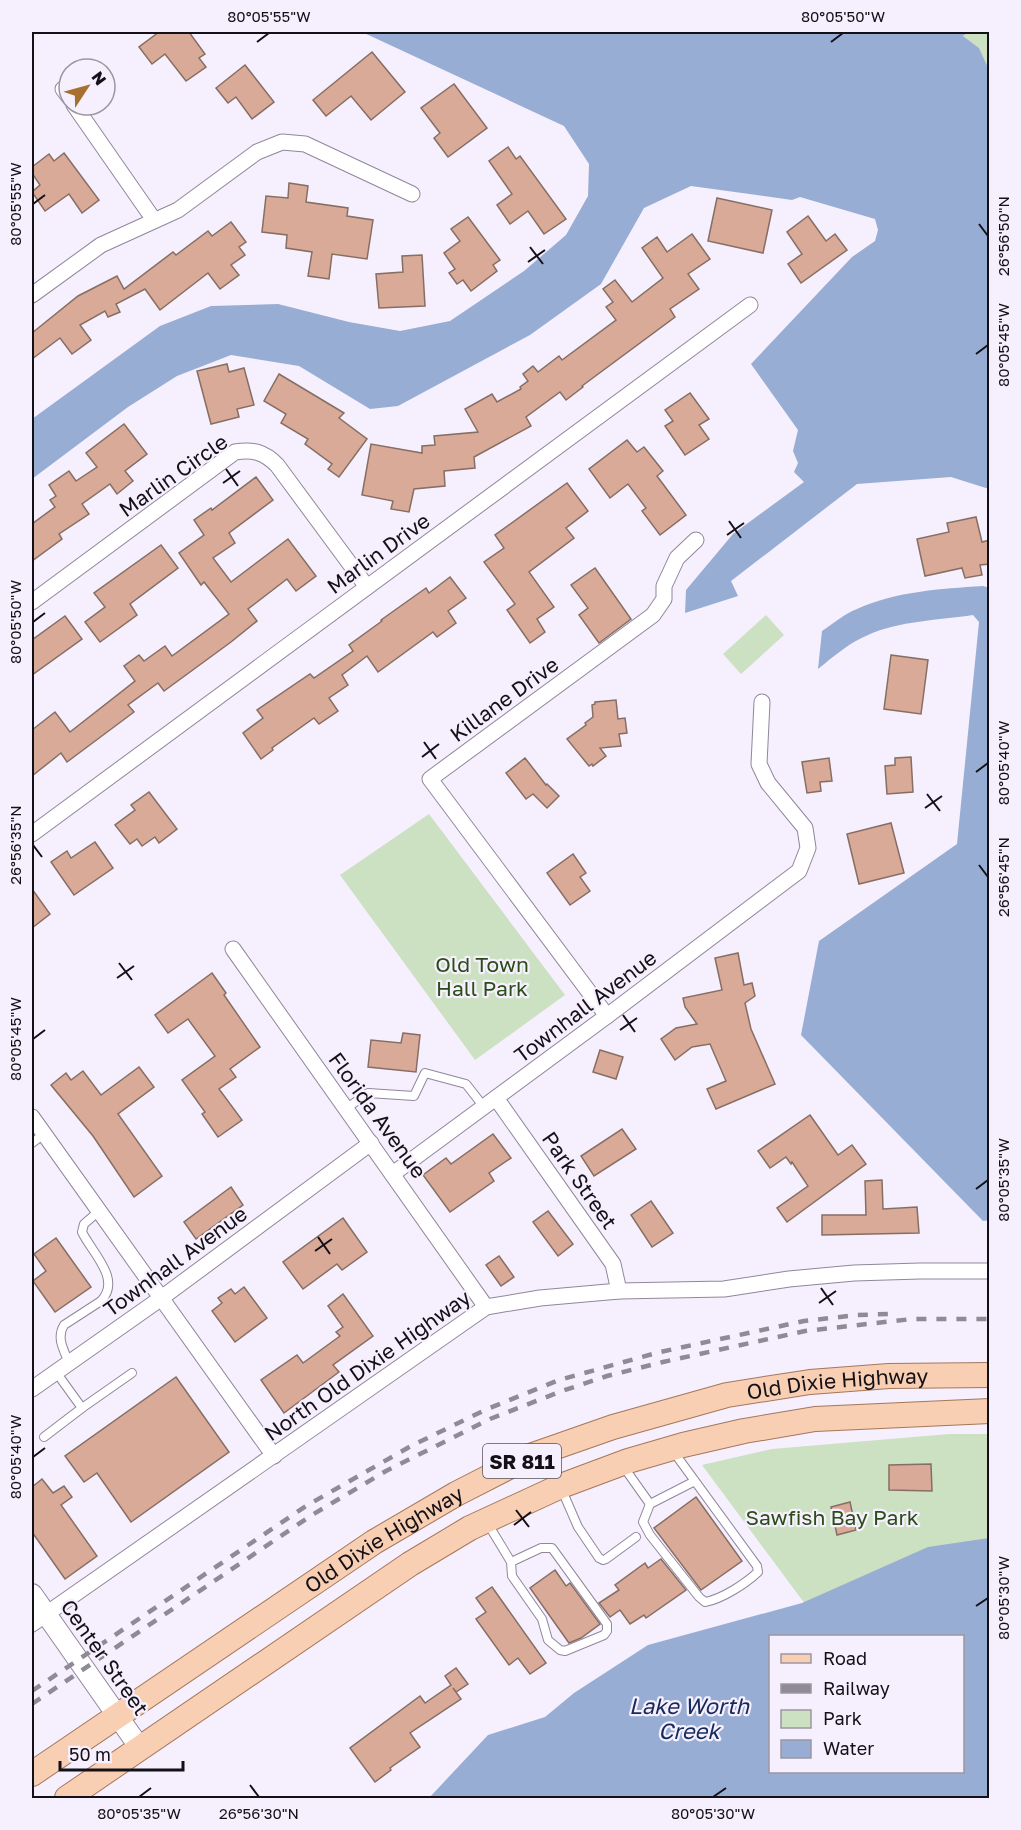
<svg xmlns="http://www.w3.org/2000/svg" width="1021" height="1830" font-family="'Golos Text',sans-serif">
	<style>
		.green { fill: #cbe1c2 }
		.water { fill: #98add4; fill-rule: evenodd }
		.building { fill: #d9aa97; stroke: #866e64; stroke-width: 1.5 }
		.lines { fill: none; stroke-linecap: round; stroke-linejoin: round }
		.service-casing { stroke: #91869b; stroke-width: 10 }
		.minor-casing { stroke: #91869b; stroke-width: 17 }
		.tertiary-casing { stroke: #91869b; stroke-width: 22 }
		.primary-casing { stroke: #a5775b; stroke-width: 26 }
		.service { stroke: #fff; stroke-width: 8 }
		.minor { stroke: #fff; stroke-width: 15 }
		.tertiary { stroke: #fff; stroke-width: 20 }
		.primary { stroke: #f8cfb3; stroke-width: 24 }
		.rail { stroke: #8f8a95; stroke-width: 4.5; stroke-dasharray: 10 10; stroke-linecap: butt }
		.ticks { fill: none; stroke: #141017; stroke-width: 2 }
		.labels { text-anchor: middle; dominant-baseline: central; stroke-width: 4.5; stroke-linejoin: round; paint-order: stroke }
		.shield { fill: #f6effd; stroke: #58535c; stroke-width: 1.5 }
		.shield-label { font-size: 20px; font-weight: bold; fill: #141017 }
		.street-label { font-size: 21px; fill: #141017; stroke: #f6effd }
		.park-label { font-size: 21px; fill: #2a4d17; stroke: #f6effd }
		.water-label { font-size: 22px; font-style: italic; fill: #142a5a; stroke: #f6effd }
		.neatline { fill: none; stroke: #141017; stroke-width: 2 }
		.ticks-label { font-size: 15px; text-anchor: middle; fill: #141017 }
	</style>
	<rect width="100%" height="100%" fill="#f6effd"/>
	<g class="green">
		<polygon points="968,32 989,32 989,72 979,48 963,36"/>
		<polygon points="766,615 784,635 741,674 723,654"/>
		<polygon points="429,814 565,995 475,1060 340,875"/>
		<polygon points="949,1434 989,1434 989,1545 808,1608 702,1465 772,1449"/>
	</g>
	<g class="water">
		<polygon points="362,32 968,32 963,36 979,48 990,72 989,489 951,477 857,484 731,581 738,596 685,613 686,590 733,534 804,482 794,472 798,463 793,451 798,430 751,364 852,257 875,241 878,230 875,219 800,197 792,200 691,186 644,208 601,284 530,335 398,406 370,409 299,366 231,355 177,376 128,407 32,479 32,419 160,326 211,306 278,304 349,322 400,331 450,321 524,271 566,235 588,196 589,164 564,126"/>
		<path d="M983,586L990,588V1220L983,1221L801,1035L819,941L957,844L979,622L973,615C940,620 898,621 868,635C849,643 834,656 818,669L822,631C833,624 844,614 857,609C897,591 940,589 983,586Z"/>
		<path d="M989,1538V1798H429L488,1735L545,1717L574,1693L648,1645L802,1603L928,1547ZM770,1636H962V1772H770Z"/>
	</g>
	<g class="building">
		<polygon points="159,32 189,32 205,54 199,58 206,67 186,81 165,54 152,64 139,47"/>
		<polygon points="372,52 405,92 371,120 351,96 326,116 313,100"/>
		<polygon points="245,65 274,102 252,119 236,97 228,103 216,88"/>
		<polygon points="454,84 487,128 448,157 434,138 440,133 421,108"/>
		<polygon points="508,147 516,159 520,156 566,219 544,234 528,211 510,224 497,205 512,194 489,161"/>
		<polygon points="64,153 99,200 82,213 69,194 45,211 32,192 40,185 32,173 32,167 49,154 54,161"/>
		<polygon points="289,183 308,186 306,202 348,208 347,216 373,220 367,259 332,254 329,279 308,276 312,252 286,248 287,235 262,232 266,196 288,198"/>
		<polygon points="717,198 772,210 763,253 708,241"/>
		<polygon points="808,216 826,241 835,234 847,250 801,283 788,264 802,254 787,232"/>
		<polygon points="468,217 500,260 493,265 497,271 471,291 463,280 457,284 449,273 455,269 444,253 460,241 451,229"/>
		<polygon points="231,222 246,242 239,247 245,255 231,265 239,275 220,289 208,273 160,310 145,289 116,304 120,312 108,317 105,311 80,325 91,340 72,354 60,338 32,359 32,333 78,296 117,276 124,289 173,252 176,255 208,231 212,236"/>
		<polygon points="692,234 710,259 688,274 699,289 670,309 675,317 582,386 583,387 566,400 560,392 526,417 531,426 474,457 475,468 444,471 445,486 414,489 409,512 391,509 393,501 362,495 371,444 422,453 422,446 435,445 434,436 478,432 465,409 492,394 497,402 521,389 520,387 528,381 523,374 533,366 538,372 559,356 562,360 616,320 606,307 613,302 603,289 615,280 632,302 663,278 642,248 657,237 667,252"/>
		<polygon points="422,255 425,306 379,308 376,274 403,272 402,256"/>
		<polygon points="227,364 229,372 244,368 254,405 237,409 239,417 211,424 197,371"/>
		<polygon points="279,374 344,413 339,418 367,439 339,477 328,469 332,464 305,444 308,439 281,423 286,414 264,401"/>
		<polygon points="690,393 709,419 699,425 709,439 685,455 665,426 673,421 665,410"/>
		<polygon points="124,424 147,454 125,471 133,481 117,494 110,484 82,504 89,514 59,534 62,539 32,561 32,524 55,507 50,500 56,496 49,485 69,471 76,481 97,467 86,453"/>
		<polygon points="627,440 637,452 644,447 663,471 657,476 686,515 660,535 642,511 646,508 628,484 610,498 589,469"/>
		<polygon points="256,477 273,500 229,533 235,543 213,558 231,582 288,539 316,576 296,591 287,579 248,609 257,621 231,642 164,691 158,683 128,705 134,712 67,762 61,753 32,776 32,730 55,712 70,732 135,681 124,666 139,655 144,661 165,646 172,656 229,614 204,582 201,585 179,553 204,535 194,520 211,508 212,510"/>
		<polygon points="567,483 588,511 566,528 574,538 529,572 554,607 537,619 545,632 530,643 507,610 515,604 484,562 504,548 495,535"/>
		<polygon points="976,517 982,542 990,540 990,564 980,565 982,575 965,578 962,568 925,576 917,539 949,532 947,523"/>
		<polygon points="161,545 178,568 130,604 137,615 100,642 85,622 105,607 94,593"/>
		<polygon points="595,568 631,619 599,643 579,615 588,608 571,585"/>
		<polygon points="450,577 466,598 448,611 456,623 437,637 433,632 378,672 367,656 342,675 348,685 329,698 338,711 319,724 314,718 272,748 273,750 261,759 243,733 263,718 257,710 310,674 314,678 353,651 349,645 382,621 381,620 426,588 429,593"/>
		<polygon points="65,616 82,639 32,675 32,640"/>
		<polygon points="891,655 928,660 921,714 884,709"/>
		<polygon points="616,700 618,719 625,718 627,733 619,734 621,746 600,748 606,756 593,766 592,764 589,766 567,739 586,725 585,723 593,717 592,705 595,704 595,702"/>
		<polygon points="911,757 913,792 887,794 885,766 895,765 895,758"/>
		<polygon points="525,758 546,785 547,784 559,796 547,808 533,794 526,799 506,773"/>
		<polygon points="829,758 832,781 820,782 821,791 807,793 802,762"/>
		<polygon points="149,792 177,829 159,843 155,837 142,846 137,839 130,844 115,825 135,810 131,805"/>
		<polygon points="891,823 904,873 859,884 847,834"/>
		<polygon points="95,842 113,868 74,895 51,862 67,851 71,858"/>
		<polygon points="573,854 586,873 580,877 590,891 570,905 547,873"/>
		<polygon points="32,889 50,914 32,928"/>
		<polygon points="738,953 744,985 752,983 755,996 745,1003 751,1029 775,1084 716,1109 707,1089 726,1081 710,1044 692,1047 675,1060 661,1039 676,1028 697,1024 685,1007 683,998 722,990 715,958"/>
		<polygon points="212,973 226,993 224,995 260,1047 230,1069 236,1077 219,1089 242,1120 218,1137 202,1114 205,1112 182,1080 215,1056 188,1019 168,1033 155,1015"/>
		<polygon points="403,1033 420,1035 416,1072 368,1067 371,1040 401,1043"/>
		<polygon points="600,1050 623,1057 616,1079 593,1072"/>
		<polygon points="139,1067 154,1087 118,1114 162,1176 134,1197 93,1136 51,1085 66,1073 71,1080 83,1071 101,1095"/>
		<polygon points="810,1115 838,1155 852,1145 866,1164 787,1222 777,1208 808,1186 792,1162 791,1164 786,1157 770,1168 758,1151"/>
		<polygon points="622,1129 636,1149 594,1176 581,1156"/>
		<polygon points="493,1134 511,1158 489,1173 494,1181 450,1212 423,1175 446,1158 451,1164"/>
		<polygon points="882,1180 883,1209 917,1207 919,1233 822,1235 822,1215 866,1215 865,1181"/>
		<polygon points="231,1187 243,1205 196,1239 184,1222"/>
		<polygon points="651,1201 673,1233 652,1247 631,1215"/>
		<polygon points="548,1211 573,1244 558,1256 533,1222"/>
		<polygon points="343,1218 367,1252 342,1270 337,1264 303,1289 283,1262"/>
		<polygon points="56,1238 91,1287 55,1312 33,1281 46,1271 34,1254"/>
		<polygon points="499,1256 514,1277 501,1286 486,1265"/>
		<polygon points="244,1287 267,1318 235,1342 212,1311 222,1303 218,1298 231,1289 235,1294"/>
		<polygon points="343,1294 373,1336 333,1365 339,1372 284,1413 261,1380 297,1355 303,1363 340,1336 336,1332 343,1327 328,1306"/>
		<polygon points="176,1377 229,1452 131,1522 97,1473 84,1482 65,1456"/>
		<polygon points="931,1464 932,1491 889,1490 889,1465"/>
		<polygon points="42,1479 53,1493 64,1486 72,1497 61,1505 97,1556 65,1579 32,1532 32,1487"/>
		<polygon points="696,1497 742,1561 701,1590 654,1528"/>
		<polygon points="850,1502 856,1530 837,1535 831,1507"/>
		<polygon points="661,1559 686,1590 646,1618 644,1615 630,1624 620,1610 610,1617 599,1603 619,1590 615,1585 645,1563 648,1568"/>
		<polygon points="555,1570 566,1586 570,1583 600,1624 581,1638 569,1643 530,1588"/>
		<polygon points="492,1587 546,1663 530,1674 518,1658 509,1665 476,1619 486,1612 476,1598"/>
		<polygon points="456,1668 468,1684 456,1692 453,1688 461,1699 410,1733 420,1747 390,1768 391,1770 375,1782 350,1748 420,1696 425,1703 451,1685 445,1676"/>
	</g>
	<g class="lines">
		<g class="service-casing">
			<g id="service">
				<polyline points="347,1108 368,1093 414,1096 425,1073 466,1084 484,1107"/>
				<polyline points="32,1143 44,1134"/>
				<path d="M69,1363C64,1350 56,1338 64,1325L101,1301C122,1279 92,1253 82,1232L84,1224L99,1211"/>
				<polyline points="82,1408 132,1373"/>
				<polyline points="44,1437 82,1408 56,1372"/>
				<path d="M673,1451L757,1566L758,1572C745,1584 722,1599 705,1602L699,1597L650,1535L643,1522L650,1504L695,1481"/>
				<polyline points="623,1466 650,1504"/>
				<polyline points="561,1488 578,1527 599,1558 603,1560 606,1559 636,1537"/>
				<polyline points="488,1524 511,1562 512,1576 542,1619 548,1640 560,1650 565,1651 604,1635 607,1631 607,1624 552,1548 541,1548 511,1562"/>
			</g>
		</g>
		<g class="minor-casing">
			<g id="minor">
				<polyline points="63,89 69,97"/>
				<polyline points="74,105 154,220"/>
				<polyline points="32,295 101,245 178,210 257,152 282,142 305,144 412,194"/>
				<path d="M32,602L235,452C253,449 264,452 277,465L367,587"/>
				<polyline points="32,834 750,305"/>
				<polyline points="233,949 486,1307"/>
				<polyline points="607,1016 430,779 653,615 664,599 664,586 677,558 696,540"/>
				<polyline points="496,1098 613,1264 619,1291"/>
				<polyline points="32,1117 274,1456"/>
				<polyline points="394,1173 607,1016 799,871 808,848 805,828 768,783 759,764 762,702"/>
				<polyline points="32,1389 160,1299 371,1143"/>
				<polyline points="32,1624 486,1307 540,1298 619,1291 724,1289 789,1279 854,1273 920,1271 990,1271"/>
			</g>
		</g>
		<g class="tertiary-casing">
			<polyline id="tertiary" points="32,1594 140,1748"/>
		</g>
		<g class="primary-casing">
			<g id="primary">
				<path id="s1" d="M32,1774L374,1542L456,1494L530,1456L613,1427L727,1395L810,1382L889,1376L990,1375"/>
				<polyline points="67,1798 410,1564 470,1528 561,1486 628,1461 683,1445 744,1431 815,1419 990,1411"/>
			</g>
		</g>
		<use href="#service" class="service"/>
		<use href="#minor" class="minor"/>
		<use href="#tertiary" class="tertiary"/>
		<use href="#primary" class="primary"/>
		<g class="rail">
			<polyline points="32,1691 306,1506 411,1446 485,1410 559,1380 660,1352 804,1321 857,1315 888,1314"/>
			<polyline points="32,1704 312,1515 386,1471 490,1419 562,1391 607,1376 663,1362 805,1331 912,1319 990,1319"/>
		</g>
	</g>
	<path class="ticks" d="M257,42L269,33M831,42L843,33M33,204L45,195M979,224L988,236M530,247L543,264M528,262L545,250M976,354L988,345M226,469L238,486M223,483L240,471M729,521L741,538M727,535L744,523M33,622L45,613M424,742L436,759M422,757L439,744M976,772L988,763M927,794L940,811M925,808L942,796M33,845L42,857M979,865L988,877M119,963L132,980M117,978L134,966M623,1015L635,1032M620,1030L637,1018M33,1039L45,1030M976,1189L988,1180M318,1237L330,1254M315,1251L332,1239M821,1288L833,1305M819,1303L836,1291M33,1457L45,1448M516,1510L529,1527M514,1525L531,1512M976,1606L988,1598M250,1785L259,1797M139,1797L151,1788M713,1797L726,1788"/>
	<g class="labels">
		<rect class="shield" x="483" y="1444" width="78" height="34" rx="4.5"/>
		<g class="shield-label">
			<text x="522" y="1461">SR 811</text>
		</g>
		<g class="street-label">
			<text transform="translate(173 475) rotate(-35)">Marlin Circle</text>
			<text transform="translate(378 553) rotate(-36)">Marlin Drive</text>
			<text transform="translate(504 699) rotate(-36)">Killane Drive</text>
			<text transform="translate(585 1006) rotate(-37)">Townhall Avenue</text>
			<text transform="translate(378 1115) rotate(54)">Florida Avenue</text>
			<text transform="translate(580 1180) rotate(55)">Park Street</text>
			<text transform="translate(175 1261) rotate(-36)">Townhall Avenue</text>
			<text transform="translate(367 1365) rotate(-35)">North Old Dixie Highway</text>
			<text stroke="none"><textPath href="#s1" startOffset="909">Old Dixie Highway</textPath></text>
			<text stroke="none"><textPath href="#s1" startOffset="423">Old Dixie Highway</textPath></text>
			<text transform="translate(105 1657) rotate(55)">Center Street</text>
		</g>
		<g class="park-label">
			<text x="482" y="964">Old Town<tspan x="482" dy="24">Hall Park</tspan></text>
			<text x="832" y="1517">Sawfish Bay Park</text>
		</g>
		<g class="water-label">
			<text x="689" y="1705">Lake Worth<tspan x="689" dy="25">Creek</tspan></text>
		</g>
	</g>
	<rect width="1021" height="1830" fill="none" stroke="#f6effd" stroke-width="66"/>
	<rect x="769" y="1635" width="195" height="138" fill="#f6effd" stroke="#9c96a1" stroke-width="1.5"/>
	<rect x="781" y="1654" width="30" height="9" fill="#f8cfb3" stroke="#9c96a1" stroke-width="1.5"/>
	<text x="823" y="1665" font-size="18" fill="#141017">Road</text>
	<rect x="781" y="1684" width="30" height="9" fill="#8f8a95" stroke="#9c96a1" stroke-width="1.5"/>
	<text x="823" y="1695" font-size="18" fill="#141017">Railway</text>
	<rect x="781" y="1710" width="30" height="18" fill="#cbe1c2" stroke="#9c96a1" stroke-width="1.5"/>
	<text x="823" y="1725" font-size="18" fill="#141017">Park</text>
	<rect x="781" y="1740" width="30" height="18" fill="#98add4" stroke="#9c96a1" stroke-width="1.5"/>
	<text x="823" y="1755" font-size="18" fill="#141017">Water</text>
	<g transform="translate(87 87) rotate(54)"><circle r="28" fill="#f6effd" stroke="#9c96a1" stroke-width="1.5"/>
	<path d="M0-4.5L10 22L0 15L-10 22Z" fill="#a8702e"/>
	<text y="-9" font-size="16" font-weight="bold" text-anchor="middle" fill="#141017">N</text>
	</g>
	<path d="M60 1761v9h123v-9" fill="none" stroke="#141017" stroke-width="3"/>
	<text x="69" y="1761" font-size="18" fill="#141017" stroke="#f6effd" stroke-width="4.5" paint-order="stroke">50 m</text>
	<rect x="33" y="33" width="955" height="1764" class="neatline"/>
	<g class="ticks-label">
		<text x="269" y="22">80°05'55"W</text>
		<text x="843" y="22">80°05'50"W</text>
		<text transform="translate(16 204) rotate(-90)" y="5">80°05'55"W</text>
		<text transform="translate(1004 236) rotate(-90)" y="5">26°56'50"N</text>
		<text transform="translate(1004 345) rotate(-90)" y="5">80°05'45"W</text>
		<text transform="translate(16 622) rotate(-90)" y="5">80°05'50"W</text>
		<text transform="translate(1004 763) rotate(-90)" y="5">80°05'40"W</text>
		<text transform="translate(16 845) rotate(-90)" y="5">26°56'35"N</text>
		<text transform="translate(1004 877) rotate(-90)" y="5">26°56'45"N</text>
		<text transform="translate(16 1039) rotate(-90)" y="5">80°05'45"W</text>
		<text transform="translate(1004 1180) rotate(-90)" y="5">80°05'35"W</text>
		<text transform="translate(16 1457) rotate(-90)" y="5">80°05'40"W</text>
		<text transform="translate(1004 1598) rotate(-90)" y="5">80°05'30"W</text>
		<text x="139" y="1819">80°05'35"W</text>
		<text x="259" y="1819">26°56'30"N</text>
		<text x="713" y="1819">80°05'30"W</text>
	</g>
</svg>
